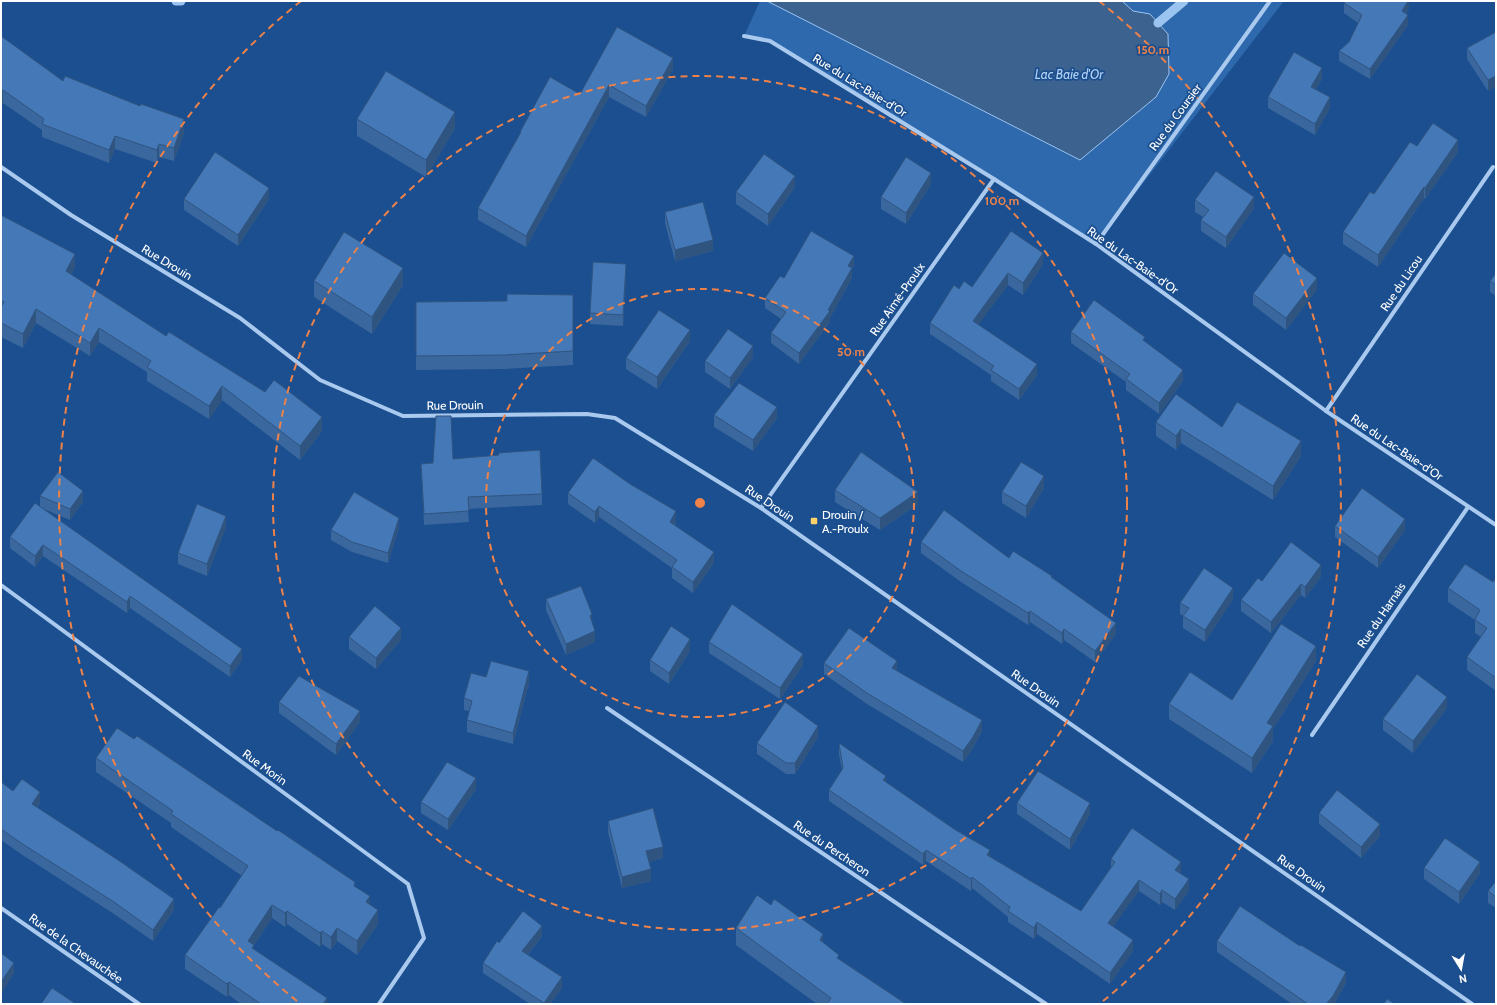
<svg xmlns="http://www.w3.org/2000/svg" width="1497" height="1005" font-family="Cabin,sans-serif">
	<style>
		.green { fill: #2e69ad }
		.water { fill: #3c6290; stroke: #9cc4f0 }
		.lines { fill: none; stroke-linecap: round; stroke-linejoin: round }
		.stream { stroke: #9cc4f0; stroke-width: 9 }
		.street { stroke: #a9c9ee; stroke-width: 4 }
		.wall { fill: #3a679d }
		.shaded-wall { fill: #305480 }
		.building { fill: #4478b7; stroke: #305480 }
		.ring { fill: none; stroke: #ee8249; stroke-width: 2; stroke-dasharray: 7 5 }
		.poi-dot { fill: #ffd166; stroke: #1b4f8f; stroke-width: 1.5 }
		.labels { text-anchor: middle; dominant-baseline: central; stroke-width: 3.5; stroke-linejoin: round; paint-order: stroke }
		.street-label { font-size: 12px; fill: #fff; stroke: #1b4f8f }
		.poi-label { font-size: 12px; fill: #fff; stroke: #1b4f8f; text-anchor: start }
		.water-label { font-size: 13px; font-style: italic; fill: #b5d3f5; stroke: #1b4f8f }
		.centre { fill: #ee8249; stroke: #1b4f8f; stroke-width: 2 }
		.ring-label { font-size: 12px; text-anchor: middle; font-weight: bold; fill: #ee8249; stroke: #1b4f8f; stroke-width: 3.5; stroke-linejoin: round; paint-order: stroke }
	</style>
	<rect width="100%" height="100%" fill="#1b4f8f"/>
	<polygon class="green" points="760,1 767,1 1080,160 1168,34 1150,14 1133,11 1122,1 1284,1 1096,244 770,41 744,36"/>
	<polygon class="water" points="767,1 1122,1 1133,11 1150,14 1168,34 1169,74 1156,97 1080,160"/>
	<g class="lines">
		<g class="stream">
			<polyline points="176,1 181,1"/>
			<polyline points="1158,23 1184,1"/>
		</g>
		<g class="street">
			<polyline points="744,36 770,41 994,179 1096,244 1326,411 1496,525"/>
			<polyline points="1,167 71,215 240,318 320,380 403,416 587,414 615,418 761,508 1472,1004"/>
			<polyline points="1096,244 1270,1"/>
			<polyline points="1326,411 1493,167"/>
			<polyline points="761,508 994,179"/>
			<polyline points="1,585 408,884 424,938 379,1004"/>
			<polyline points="607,708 1046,1004"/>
			<polyline points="1312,735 1468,507"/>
			<polyline points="1,908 139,1004"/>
		</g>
	</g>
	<g class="wall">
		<polygon points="1409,1 1409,8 1406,14 1408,25 1370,79 1339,61 1339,51 1349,42 1358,23 1344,13 1344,3"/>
		<polygon points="617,27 673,69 646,117 609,97 526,247 478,220 478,208 520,134 520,132 580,94"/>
		<polygon points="1496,32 1488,91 1467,59 1467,48"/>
		<polygon points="1,36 63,81 184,133 174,161 159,157 157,163 115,149 109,163 42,137 42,130 3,103 1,106"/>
		<polygon points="1322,79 1316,89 1330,108 1315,135 1268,108 1268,97"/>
		<polygon points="357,119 455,128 426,177 357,136"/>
		<polygon points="1417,146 1458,152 1425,199 1424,198 1378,267 1343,244 1343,232 1374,194"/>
		<polygon points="931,184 906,224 881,209 881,197"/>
		<polygon points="795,187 768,226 736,204 736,192"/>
		<polygon points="184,199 269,199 238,246 184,210"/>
		<polygon points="1195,200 1254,208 1226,248 1201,231 1201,220 1203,217 1195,212"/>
		<polygon points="665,212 713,251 675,261 665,223"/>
		<polygon points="1,215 75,267 71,275 166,336 322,431 300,460 222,400 209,419 147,381 147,372 99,342 90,356 36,323 23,348 1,337"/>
		<polygon points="1011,231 1043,264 1023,295 1008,285 978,324 1037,375 1019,400 991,381 991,375 930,334 930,323 959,289 972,287"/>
		<polygon points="854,266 852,268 852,278 830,318 830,322 799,364 771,343 771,333 781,319 765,308 765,298 784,278"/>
		<polygon points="1496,273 1496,296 1490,292 1490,281"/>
		<polygon points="626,275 623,326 590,324 590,313"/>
		<polygon points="314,281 403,285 372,334 314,297"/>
		<polygon points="1317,289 1286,330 1253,305 1253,294"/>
		<polygon points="573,295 573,365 505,369 416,370 416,302 507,301"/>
		<polygon points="1071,332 1145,342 1183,381 1159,414 1126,390 1126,382 1071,343"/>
		<polygon points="690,341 657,389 626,369 626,358"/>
		<polygon points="753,357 730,389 705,372 705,361"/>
		<polygon points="714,415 777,418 753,451 714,427"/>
		<polygon points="1156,422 1222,427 1301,456 1273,500 1181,443 1176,450 1156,436"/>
		<polygon points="453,459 542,494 542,505 468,509 469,522 424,525 421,464 433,463"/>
		<polygon points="1044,488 1026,518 1002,503 1002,492"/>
		<polygon points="835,490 918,504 880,530 835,502"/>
		<polygon points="568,493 676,522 675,525 714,563 693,593 672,578 672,568 599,517 595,523 568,504"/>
		<polygon points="40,496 83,502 70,520 44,509 242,660 230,677 130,608 127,613 43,556 35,567 10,548 10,537 40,506"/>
		<polygon points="1335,526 1405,530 1378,568 1335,537"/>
		<polygon points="226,527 207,576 178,564 178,553"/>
		<polygon points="399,528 388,563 352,552 331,540 331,530"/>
		<polygon points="921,542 1009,558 1052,578 1116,634 1095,662 1064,640 1062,644 1030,622 1028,625 961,582 921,553"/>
		<polygon points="1321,577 1305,598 1301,595 1271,633 1241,611 1241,600 1262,581"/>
		<polygon points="1496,578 1496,691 1467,670 1467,657 1481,637 1475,633 1475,620 1448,602 1448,588 1493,582"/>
		<polygon points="546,599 592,624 595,642 566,655 546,610"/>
		<polygon points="1233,599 1205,642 1183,628 1183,616 1180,614 1180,603"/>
		<polygon points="349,637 401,640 376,669 349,649"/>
		<polygon points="709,642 803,665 780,699 709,653"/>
		<polygon points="690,651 669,684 650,671 650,660"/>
		<polygon points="1316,661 1273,729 1273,741 1252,773 1169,719 1169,704 1232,700"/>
		<polygon points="824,663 897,671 982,731 973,748 963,762 867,704 824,674"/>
		<polygon points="486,677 529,683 513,744 467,732 467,720 469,711 464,710 464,698"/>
		<polygon points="279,702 360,722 336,755 279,713"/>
		<polygon points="1447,708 1413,753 1383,730 1383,719"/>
		<polygon points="818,737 795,774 786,774 757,754 757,743"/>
		<polygon points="839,743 886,782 990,857 1081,911 1111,867 1111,859 1181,873 1180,873 1189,891 1175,910 1162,902 1160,905 1139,891 1113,926 1133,951 1110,984 1037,934 1034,939 1008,922 1008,917 972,888 971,891 926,861 923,865 829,801 829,790 842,770 839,755"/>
		<polygon points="96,758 355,886 370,905 378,924 357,955 337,941 331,950 322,944 320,947 287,924 285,927 272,918 254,945 254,950 327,1004 241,1004 229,995 227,997 185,969 185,955 220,908 242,876 171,827 171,823 96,772"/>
		<polygon points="1,782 13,791 40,803 37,808 174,910 153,941 114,914 21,854 1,840"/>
		<polygon points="476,789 448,830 421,813 421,802"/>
		<polygon points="1017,803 1090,814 1070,850 1017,814"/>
		<polygon points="1319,813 1380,836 1361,858 1319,824"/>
		<polygon points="608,821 663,858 649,862 651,881 622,888 608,832"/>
		<polygon points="1424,868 1480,873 1459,904 1424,879"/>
		<polygon points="1496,881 1496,908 1488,903 1488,891"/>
		<polygon points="736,928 823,942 839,959 906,1004 817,1004 736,945"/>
		<polygon points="542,936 528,955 562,988 550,1004 530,1004 483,973 483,963 499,943"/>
		<polygon points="1217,941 1346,983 1334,1004 1292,1004 1217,952"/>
	</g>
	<g class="shaded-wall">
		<polygon points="1408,1 1409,1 1409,8 1402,21 1402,11"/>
		<polygon points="1408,15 1408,25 1370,79 1370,69"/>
		<polygon points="673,58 673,69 646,117 646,106"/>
		<polygon points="1322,68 1322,79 1311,98 1311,87"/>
		<polygon points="1496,76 1496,87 1488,91 1488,80"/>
		<polygon points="609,85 609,97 526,247 526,236"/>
		<polygon points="3,90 3,103 1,106 1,93"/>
		<polygon points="1330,97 1330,108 1315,135 1315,124"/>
		<polygon points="455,112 455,128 426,177 426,160"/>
		<polygon points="184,119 184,133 174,161 174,148"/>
		<polygon points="115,136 115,149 109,163 109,150"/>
		<polygon points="1458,140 1458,152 1425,199 1425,188"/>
		<polygon points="159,144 159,157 157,163 157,150"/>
		<polygon points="931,173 931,184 906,224 906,213"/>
		<polygon points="795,176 795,187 768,226 768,214"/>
		<polygon points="1424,187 1424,198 1378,267 1378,255"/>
		<polygon points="269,188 269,199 238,246 238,235"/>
		<polygon points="1254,197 1254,208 1226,248 1226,237"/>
		<polygon points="713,240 713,251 675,261 675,250"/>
		<polygon points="1043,253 1043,264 1023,295 1023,283"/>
		<polygon points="75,254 75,267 66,285 66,271"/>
		<polygon points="854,256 854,266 852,268 852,278 830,318 830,322 799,364 799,353 828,310 848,266"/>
		<polygon points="626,264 626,275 623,326 623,315"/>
		<polygon points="403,268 403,285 372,334 372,317"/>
		<polygon points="1008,273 1008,285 973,332 973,321"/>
		<polygon points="1317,278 1317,289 1286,330 1286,318"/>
		<polygon points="36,309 36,323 23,348 23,334"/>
		<polygon points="99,328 99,342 90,356 90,343"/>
		<polygon points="690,330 690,341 657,389 657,377"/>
		<polygon points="753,346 753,357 730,389 730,378"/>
		<polygon points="1037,364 1037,375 1019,400 1019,389"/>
		<polygon points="1183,370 1183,381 1159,414 1159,403"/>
		<polygon points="222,386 222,400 209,419 209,406"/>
		<polygon points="777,407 777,418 753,451 753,440"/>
		<polygon points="322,417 322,431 300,460 300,446"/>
		<polygon points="1181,429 1181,443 1176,450 1176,436"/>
		<polygon points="1301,441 1301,456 1273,500 1273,486"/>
		<polygon points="1044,476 1044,488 1026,518 1026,506"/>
		<polygon points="83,491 83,502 70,520 70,509"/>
		<polygon points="918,492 918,504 880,530 880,518"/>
		<polygon points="599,506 599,517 595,523 595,512"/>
		<polygon points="676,511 676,522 670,534 670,522"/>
		<polygon points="226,516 226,527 207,576 207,564"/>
		<polygon points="399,518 399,528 388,563 388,553"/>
		<polygon points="1405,519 1405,530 1378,568 1378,557"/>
		<polygon points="43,545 43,556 35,567 35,556"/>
		<polygon points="714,552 714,563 693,593 693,582"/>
		<polygon points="1321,565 1321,577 1305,598 1305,587"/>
		<polygon points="1301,584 1301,595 1271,633 1271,622"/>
		<polygon points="1233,588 1233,599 1205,642 1205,630"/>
		<polygon points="130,596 130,608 127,613 127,602"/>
		<polygon points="1030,611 1030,622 1028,625 1028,613"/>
		<polygon points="592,614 592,625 590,616"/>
		<polygon points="1116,623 1116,634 1095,662 1095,651"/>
		<polygon points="401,628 401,640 376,669 376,658"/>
		<polygon points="1064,629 1064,640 1062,644 1062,633"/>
		<polygon points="595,631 595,642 566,655 566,644"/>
		<polygon points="690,639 690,651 669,684 669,673"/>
		<polygon points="1316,646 1316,661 1273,729 1273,741 1252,773 1252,758 1267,723"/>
		<polygon points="242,649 242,660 230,677 230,666"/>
		<polygon points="803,654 803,665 780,699 780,688"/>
		<polygon points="897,661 897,672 892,668"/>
		<polygon points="529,671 529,683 513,744 513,733"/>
		<polygon points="1447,697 1447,708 1413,753 1413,741"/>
		<polygon points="360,711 360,722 336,755 336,744"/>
		<polygon points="982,720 982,731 973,748 963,762 963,751"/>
		<polygon points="818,726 818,737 795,774 795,763"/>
		<polygon points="886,776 886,787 883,780"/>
		<polygon points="476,778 476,789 448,830 448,819"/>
		<polygon points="40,792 40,803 32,815 32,804"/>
		<polygon points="1090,803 1090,814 1070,850 1070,839"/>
		<polygon points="1380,824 1380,836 1361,858 1361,847"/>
		<polygon points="663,847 663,858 646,863 646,851"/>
		<polygon points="926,850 926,861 923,865 923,854"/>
		<polygon points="990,850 990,862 987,855"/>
		<polygon points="1181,862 1181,873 1175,881 1175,870"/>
		<polygon points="1480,862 1480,873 1459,904 1459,892"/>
		<polygon points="651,869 651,881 622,888 622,877"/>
		<polygon points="972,877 972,888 971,891 971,879"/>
		<polygon points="1189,879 1189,891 1175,910 1175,899"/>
		<polygon points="1139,880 1139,891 1108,934 1108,923"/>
		<polygon points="1162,890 1162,902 1160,905 1160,894"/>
		<polygon points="370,896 370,909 366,902"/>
		<polygon points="174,899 174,910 153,941 153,930"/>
		<polygon points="272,905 272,918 254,945 254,958 248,941"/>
		<polygon points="378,910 378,924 357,955 357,941"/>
		<polygon points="287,911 287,924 285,927 285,913"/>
		<polygon points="1037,922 1037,934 1034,939 1034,928"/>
		<polygon points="542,926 542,936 522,962 522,951"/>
		<polygon points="337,928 337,941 331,950 331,937"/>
		<polygon points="322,931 322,944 320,947 320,933"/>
		<polygon points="823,934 823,951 820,940"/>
		<polygon points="1133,940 1133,951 1110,984 1110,973"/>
		<polygon points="14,963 14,974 1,994 1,982"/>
		<polygon points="1346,972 1346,983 1334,1004 1326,1004"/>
		<polygon points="562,977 562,988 550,1004 544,1004 544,1003"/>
		<polygon points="229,982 229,995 227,997 227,984"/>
		<polygon points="327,998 327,1004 323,1004"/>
	</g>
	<g class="building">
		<polygon points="1346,1 1408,1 1402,11 1408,15 1370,69 1339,51 1349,42 1362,15 1344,3"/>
		<polygon points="617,27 673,58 646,106 609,85 526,236 478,208 521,132 520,132 550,77 580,94"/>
		<polygon points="1496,32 1496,76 1488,80 1467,48"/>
		<polygon points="1,36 63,81 65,76 140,106 141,104 184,119 174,148 159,144 157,150 115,136 109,150 42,124 44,119 3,90 1,93"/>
		<polygon points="1294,52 1322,68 1311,87 1330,97 1315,124 1268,97"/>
		<polygon points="386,71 455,112 426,160 357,119"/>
		<polygon points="1433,123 1458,140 1425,188 1424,187 1378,255 1343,232 1370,192 1374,194 1410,142 1417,146"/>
		<polygon points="215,152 269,188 238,235 184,199"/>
		<polygon points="764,154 795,176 768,214 736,192"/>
		<polygon points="906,157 931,173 906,213 881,197"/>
		<polygon points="1216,171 1254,197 1226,237 1201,220 1209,210 1195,200"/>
		<polygon points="703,202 713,240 675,250 665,212"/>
		<polygon points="1,215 75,254 66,271 166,336 169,332 265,392 274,380 322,417 300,446 222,386 209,406 147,367 151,361 99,328 90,343 36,309 23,334 1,323 1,307 4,302 1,300"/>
		<polygon points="811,231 854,256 848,266 852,268 828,310 830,311 799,353 771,333 786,312 765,298 780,276 784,278"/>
		<polygon points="1011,231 1043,253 1023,283 1008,273 973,321 1037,364 1019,389 991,370 994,366 930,323 954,285 959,289 964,281 972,287"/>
		<polygon points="344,232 403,268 372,317 314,281"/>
		<polygon points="1284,253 1317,278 1286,318 1253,294"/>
		<polygon points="593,262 626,264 623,315 590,313"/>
		<polygon points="1496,273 1496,285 1490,281"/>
		<polygon points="507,294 573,295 573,351 505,355 416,356 416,302 507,301"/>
		<polygon points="1094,300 1145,337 1143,340 1183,370 1159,403 1126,379 1130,374 1071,332"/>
		<polygon points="659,310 690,330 657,377 626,358"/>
		<polygon points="728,329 753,346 730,378 705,361"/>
		<polygon points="739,383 777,407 753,440 714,415"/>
		<polygon points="1176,394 1222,427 1237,402 1301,441 1273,486 1181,429 1176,436 1156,422"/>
		<polygon points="436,416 451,416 453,459 499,455 498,453 540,450 542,494 468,497 469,511 424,514 421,464 433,463"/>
		<polygon points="861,452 918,492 880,518 835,490"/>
		<polygon points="593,458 630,484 676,511 670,522 714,552 693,582 672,567 677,560 599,506 595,512 568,493"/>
		<polygon points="1021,462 1044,476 1026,506 1002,492"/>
		<polygon points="58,472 83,491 70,509 40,496"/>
		<polygon points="1362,488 1405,519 1378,557 1335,526"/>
		<polygon points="354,492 399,518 388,553 352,542 331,530"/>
		<polygon points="35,503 242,649 230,666 130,596 127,602 43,545 35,556 10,537"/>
		<polygon points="197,504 226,516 207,564 178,553"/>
		<polygon points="944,510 1009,558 1013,551 1052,576 1051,577 1116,623 1095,651 1064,629 1062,633 1030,611 1028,613 961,571 921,542"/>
		<polygon points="1291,542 1321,565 1305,587 1301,584 1271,622 1241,600 1258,578 1262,581"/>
		<polygon points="1465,564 1493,582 1496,578 1496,678 1467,657 1487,628 1475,620 1480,610 1448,588"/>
		<polygon points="1204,568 1233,588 1205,630 1183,616 1189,608 1180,603"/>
		<polygon points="581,586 592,614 590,616 595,631 566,644 546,599"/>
		<polygon points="732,604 803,654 780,688 709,642"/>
		<polygon points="375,606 401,628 376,658 349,637"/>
		<polygon points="1281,624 1316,646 1267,723 1273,726 1252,758 1169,704 1190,672 1232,700"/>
		<polygon points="671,626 690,639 669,673 650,660"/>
		<polygon points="849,628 897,661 892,668 982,720 973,737 963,751 867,693 824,663"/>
		<polygon points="491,661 529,671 513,733 467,720 472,701 464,698 471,673 486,677"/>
		<polygon points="1417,674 1447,697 1413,741 1383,719"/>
		<polygon points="299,676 360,711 336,744 279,702"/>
		<polygon points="785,702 818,726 795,763 786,763 757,743"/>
		<polygon points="117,728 134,739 137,736 277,831 278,830 355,882 354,886 370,896 366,902 378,910 357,941 337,928 331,937 322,931 320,933 287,911 285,913 272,905 248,941 254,945 252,948 327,998 323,1004 261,1004 229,982 227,984 185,955 219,907 220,908 248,866 171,814 173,811 96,758"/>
		<polygon points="839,743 886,776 883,780 954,829 990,850 987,855 1081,911 1115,862 1111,859 1132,828 1181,862 1175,870 1189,879 1175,899 1162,890 1160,894 1139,880 1108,923 1133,940 1110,973 1037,922 1034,928 1008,911 1010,907 972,877 971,879 926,850 923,854 829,790 843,768"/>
		<polygon points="447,762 476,778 448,819 421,802"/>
		<polygon points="1038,771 1090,803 1070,839 1017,803"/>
		<polygon points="22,779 40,792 32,804 118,860 174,899 153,930 114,902 21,843 1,829 1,782 13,791"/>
		<polygon points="1337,790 1380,824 1361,847 1319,813"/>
		<polygon points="653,808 663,847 646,851 651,869 622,877 608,821"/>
		<polygon points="1445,838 1480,862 1459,892 1424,868"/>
		<polygon points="1496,881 1496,897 1488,891"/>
		<polygon points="757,895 771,905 774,899 823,934 820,940 839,955 837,958 906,1004 827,1004 831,998 736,928"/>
		<polygon points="1240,906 1300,946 1301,945 1346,972 1333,996 1326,1004 1308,1004 1217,941"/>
		<polygon points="523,911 542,926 522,951 562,977 544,1003 483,963 497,941 499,943"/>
		<polygon points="1,953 14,963 1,982"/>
		<polygon points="52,988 76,1004 41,1004"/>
		<polygon points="1387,999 1395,1004 1384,1004"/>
	</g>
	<g class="ring">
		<circle cx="700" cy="503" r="214"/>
		<circle cx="700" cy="503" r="427"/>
		<path d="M297 1001A641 641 0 0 1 301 1M1099 1A641 641 0 0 1 1103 1001"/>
	</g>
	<rect class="poi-dot" x="810" y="517" width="8" height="8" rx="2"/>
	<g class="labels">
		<g class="street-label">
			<text transform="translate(860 85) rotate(32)">Rue du Lac-Baie-d'Or</text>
			<text transform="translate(1175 117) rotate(-54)">Rue du Coursier</text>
			<text transform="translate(1133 260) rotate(35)">Rue du Lac-Baie-d'Or</text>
			<text transform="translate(167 262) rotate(31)">Rue Drouin</text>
			<text transform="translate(1401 283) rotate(-56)">Rue du Licou</text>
			<text transform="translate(897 299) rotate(-55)">Rue Aimé-Proulx</text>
			<text transform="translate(455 405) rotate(-1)">Rue Drouin</text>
			<text transform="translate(1397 447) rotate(34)">Rue du Lac-Baie-d'Or</text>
			<text transform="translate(770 503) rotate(34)">Rue Drouin</text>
			<text transform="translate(1381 615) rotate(-56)">Rue du Harnais</text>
			<text transform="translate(1036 688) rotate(35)">Rue Drouin</text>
			<text transform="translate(265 767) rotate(36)">Rue Morin</text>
			<text transform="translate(832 848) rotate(34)">Rue du Percheron</text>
			<text transform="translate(1302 873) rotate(35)">Rue Drouin</text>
			<text transform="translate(76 948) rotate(35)">Rue de la Chevauchée</text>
		</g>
		<g class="poi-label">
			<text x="822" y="514">Drouin /<tspan x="822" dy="14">A.-Proulx</tspan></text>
		</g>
		<g class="water-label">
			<text x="1069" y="74">Lac Baie d'Or</text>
		</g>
	</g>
	<circle cx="700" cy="503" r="6" class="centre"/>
	<g class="ring-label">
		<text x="1153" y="54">150 m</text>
		<text x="1002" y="205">100 m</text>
		<text x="851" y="356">50 m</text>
	</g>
	<rect width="1497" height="1005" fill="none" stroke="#ffffff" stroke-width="4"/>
	<g transform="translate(1461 969) rotate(169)" stroke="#1b4f8f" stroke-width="3" paint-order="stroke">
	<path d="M0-3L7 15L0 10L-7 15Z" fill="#ffffff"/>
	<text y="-6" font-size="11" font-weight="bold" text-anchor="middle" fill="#ffffff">N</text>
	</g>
</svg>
